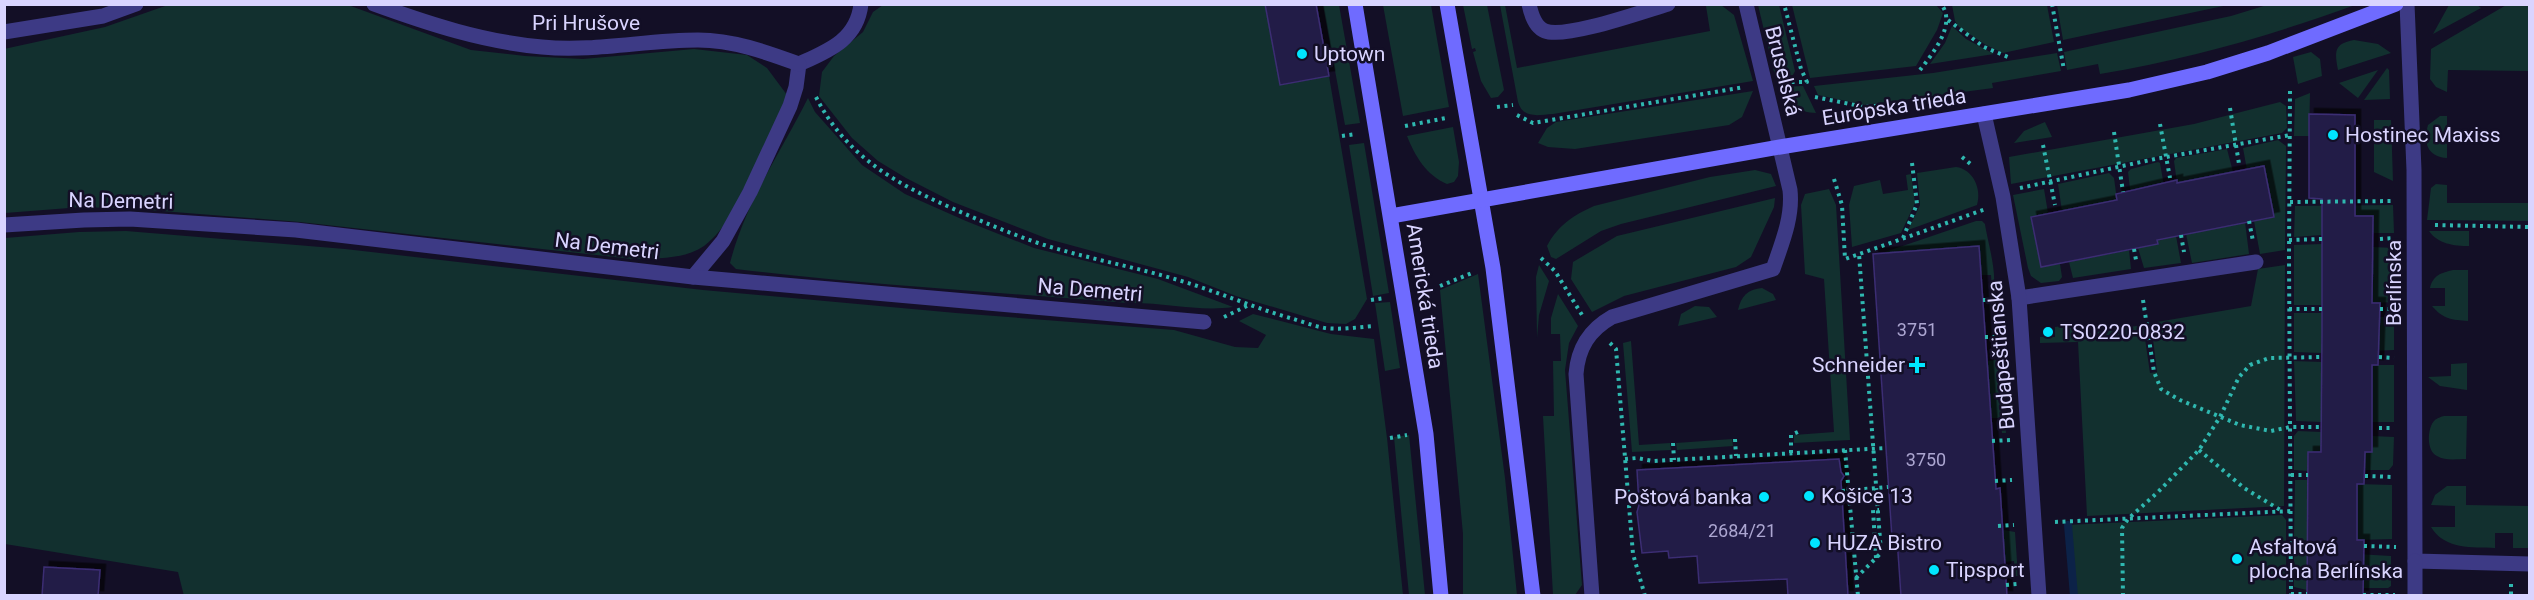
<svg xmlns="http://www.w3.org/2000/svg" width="2534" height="600" font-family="Roboto,sans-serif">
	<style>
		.green { fill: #12302f }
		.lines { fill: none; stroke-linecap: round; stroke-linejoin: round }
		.stream { stroke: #0c2248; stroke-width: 8 }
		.building { fill: #241b47; stroke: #3b2d73; stroke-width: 1.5; filter: url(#shadow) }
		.path { stroke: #2fb8b0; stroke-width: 4; stroke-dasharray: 3 4.5; stroke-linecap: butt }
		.lane { stroke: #3d3a85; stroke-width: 15 }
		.street { stroke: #3d3a85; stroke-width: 15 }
		.secondary { stroke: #6f6bff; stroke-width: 15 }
		.poi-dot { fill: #00e5ff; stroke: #130f26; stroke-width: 2 }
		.labels { text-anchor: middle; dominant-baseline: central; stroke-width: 5; stroke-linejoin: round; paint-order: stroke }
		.number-label { font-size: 18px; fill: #aca6d1 }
		.street-label { font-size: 21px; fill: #d9d4ff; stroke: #130f26 }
		.poi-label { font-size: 21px; fill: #d9d4ff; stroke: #130f26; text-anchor: start }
	</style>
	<defs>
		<filter id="shadow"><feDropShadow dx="5.5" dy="-5.5" stdDeviation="0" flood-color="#0009"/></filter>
	</defs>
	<rect width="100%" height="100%" fill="#130f26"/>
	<g class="green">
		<polygon points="2508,4 2529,5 2529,71 2448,70 2447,92 2436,87 2430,79 2431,49"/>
		<path d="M168,5H348L471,50L525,56L583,59L694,49L747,55L767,68L790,99C770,139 738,222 704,246C684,260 655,258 632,259L300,222L136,209L82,207L5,213L4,49L105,27Z"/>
		<polygon points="883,5 1265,5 1329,76 1367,299 1355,319 1346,324 1327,323 1236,296 1188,277 1048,239 953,202 906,178 878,161 852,138 819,96 822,72 834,56 863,32 873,12"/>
		<polygon points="1323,5 1339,5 1360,123 1345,125"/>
		<polygon points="1383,5 1431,5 1449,107 1403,116"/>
		<polygon points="1463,5 1487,5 1504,90 1498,97 1491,98 1481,81 1473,52 1476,51 1475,48 1472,49"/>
		<path d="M1500,5H1505L1517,68L1710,31L1706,6L1721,5L1734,15L1753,81L1553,114C1538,115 1523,119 1518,102Z"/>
		<polygon points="1758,5 1779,5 1795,71 1793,75 1775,76"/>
		<polygon points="1792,5 1936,5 1943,13 1937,30 1916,66 1810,78"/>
		<polygon points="1952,5 2047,5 2054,42 2003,53 1986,45 1959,27 1955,21"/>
		<polygon points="2057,5 2057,4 2228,5 2063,40"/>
		<path d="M2267,5H2355C2270,36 2189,59 2100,74L2098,64L2067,70L2064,52L2231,16Z"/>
		<polygon points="2449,5 2477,5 2481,8 2433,34"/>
		<polygon points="1952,26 1966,39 1994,54 1930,64 1945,43"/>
		<path d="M2354,40L2378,44L2391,53L2338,70C2335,52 2333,44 2354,40Z"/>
		<polygon points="2311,52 2320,59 2322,76 2298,84 2293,57"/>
		<polygon points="2057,53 2061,71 1992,83 1993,88 1865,105 1818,95 1814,86 1933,73"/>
		<polygon points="2387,68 2389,70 2390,99 2364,100"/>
		<polygon points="2378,70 2358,98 2339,83"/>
		<path d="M1803,86L1816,113C1799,113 1787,102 1779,87Z"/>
		<polygon points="1753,91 1742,117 1729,125 1575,149 1548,147 1538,143 1547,128 1556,122"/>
		<polygon points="2310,93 2309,136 2294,136 2295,99"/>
		<path d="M808,98L815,112L862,165L905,194L966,221L1034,248L1158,279L1233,307C1199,312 1163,302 1128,303C997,292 866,285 736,269L730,263C746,201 780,154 808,98Z"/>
		<polygon points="2280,102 2286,106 2287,128 2282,133 2011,184 2009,157 2194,124"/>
		<path d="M2440,116H2447V158C2427,157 2423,142 2428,125Z"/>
		<polygon points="2374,120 2391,120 2393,181 2374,172"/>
		<polygon points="2045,122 2052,137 2014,143 2024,131"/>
		<path d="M1453,127L1459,162L1458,176L1454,182L1447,184C1426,175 1415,156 1407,136Z"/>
		<polygon points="2278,140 2286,146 2285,250 2260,254 2254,221 2274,216 2264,167 2247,170 2243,148"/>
		<polygon points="1364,143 1389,293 1373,296 1349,145"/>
		<polygon points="2227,149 2233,172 2177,183 2174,161 2176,158"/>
		<polygon points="2158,162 2160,163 2164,186 2131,197 2128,172 2131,169"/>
		<path d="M1956,167C1973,169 1982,189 1977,205L1908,230L1920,205L1917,173Z"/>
		<path d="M1755,170L1771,174L1776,186L1621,224L1601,231L1556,259L1551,257L1547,246C1558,225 1574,215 1594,206L1710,177Z"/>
		<polygon points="2109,173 2114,178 2117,200 2062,211 2058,184"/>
		<polygon points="1911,174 1915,203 1901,233 1852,247 1849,205 1854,186 1880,180 1883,194 1908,190 1906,175"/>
		<polygon points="2436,184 2447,185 2447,203 2529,203 2529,221 2427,220 2431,188"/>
		<polygon points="1829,189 1836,205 1850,440 1794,443 1794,435 1834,432 1824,279 1805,274 1801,205 1805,194"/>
		<polygon points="2044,189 2048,213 2031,218 2041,267 2060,264 2062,277 2059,281 2041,283 2031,276 2028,268 2013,195"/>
		<polygon points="1775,198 1774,207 1751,257 1736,267 1624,296 1592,312 1571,279 1573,262 1617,236"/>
		<polygon points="2393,205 2394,233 2373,233 2372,216 2322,216 2322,235 2294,237 2295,206"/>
		<path d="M1976,221H1982L1985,224C1987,239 1999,279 1992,290L1991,275H1981L1979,246L1882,253Z"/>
		<polygon points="2245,222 2249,254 2192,263 2186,234"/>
		<polygon points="126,231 345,249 703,290 956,313 1174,330 1235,347 1258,348 1266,335 1239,321 1253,314 1331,334 1374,339 1387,438 1403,595 184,596 178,572 5,544 5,238 79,232"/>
		<path d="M2429,231H2469V246C2454,246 2438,244 2429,231Z"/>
		<polygon points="2176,236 2181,263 2144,268 2138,248 2157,244 2157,240"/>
		<polygon points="2322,244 2322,305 2294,305 2294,245"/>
		<polygon points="2373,247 2394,248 2394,302 2372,303"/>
		<polygon points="2129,250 2131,269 2073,278 2069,262"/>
		<polygon points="1539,265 1549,281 1539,315 1537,338 1536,277"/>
		<polygon points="2285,265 2284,506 2087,516 2078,342 2040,343 2040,337 2055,337 2055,327 2075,324 2077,335 2143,325 2150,373 2157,372 2151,323 2251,306 2258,269"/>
		<path d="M2453,270H2468V321C2452,320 2443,319 2432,306H2445V288H2430C2433,275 2441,273 2453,270Z"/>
		<polygon points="1478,274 1505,478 1517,595 1463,595 1463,534 1440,290"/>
		<path d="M1762,288L1773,294L1776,300L1738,310C1741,296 1748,289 1762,288Z"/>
		<polygon points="1558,294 1578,326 1569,343 1565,370 1582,585 1575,595 1553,595 1543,416 1554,416 1553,361 1561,361 1560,334 1551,334 1551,318"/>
		<polygon points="1390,302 1400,368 1385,371 1375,303"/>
		<polygon points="1695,306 1709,307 1717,317 1678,326 1681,314"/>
		<polygon points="2294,313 2322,313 2322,353 2294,352"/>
		<polygon points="2373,317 2394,317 2394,350 2372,351"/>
		<polygon points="1631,341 1639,445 1670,443 1671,450 1632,452 1623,343"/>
		<polygon points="1996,345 2001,345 2006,433 2002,433 2000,418 1991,418 1987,361 1997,360"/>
		<polygon points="2294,361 2322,362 2321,422 2296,421"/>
		<polygon points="2467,363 2467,390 2440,386 2428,377 2451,376 2451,364"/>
		<rect x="2372" y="365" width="22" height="57"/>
		<path d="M2444,416H2467L2466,459C2457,459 2445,461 2437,456C2426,451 2427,427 2435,420C2436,419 2442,416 2444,416Z"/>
		<polygon points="2298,431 2321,432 2321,452 2308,452 2308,471 2294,470 2294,436"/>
		<polygon points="1409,435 1425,595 1409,595 1394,437"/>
		<polygon points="2372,436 2394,437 2393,465 2389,470 2358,470 2358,452 2372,452"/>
		<polygon points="1732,439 1733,446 1677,450 1676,443"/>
		<polygon points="2295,480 2308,480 2307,540 2299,541 2294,537"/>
		<polygon points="2357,484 2392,485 2392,539 2357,540"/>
		<path d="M2447,486H2466V505L2529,506V548H2513V533H2495V548C2472,547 2445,550 2431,527H2455V506L2431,505L2435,495Z"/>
		<polygon points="2282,515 2286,520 2286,595 2072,595 2066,525"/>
		<polygon points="1998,529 2015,532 2018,576 2015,576 2014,561 2005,562"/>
		<polygon points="2297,551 2307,551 2307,590 2294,587 2294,554"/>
		<polygon points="2357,554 2391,556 2391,586 2388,588 2357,588"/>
	</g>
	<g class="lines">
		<polyline class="stream" points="2068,525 2074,596"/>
	</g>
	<g class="building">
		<polygon points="1265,4 1316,4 1329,76 1280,85"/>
		<polygon points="2309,114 2355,115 2355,216 2373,216 2372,303 2380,303 2378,365 2372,365 2372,452 2365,452 2364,484 2357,484 2357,540 2364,540 2363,596 2307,596 2308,452 2321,452 2322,333 2322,199 2309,198"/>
		<polygon points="2264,166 2274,217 2157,240 2158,244 2041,267 2031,217 2117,200 2116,194 2177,180 2177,183"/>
		<polygon points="1979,246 1996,489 2000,488 2007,596 1901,596 1897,538 1892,538 1873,254"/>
		<polygon points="1839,459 1841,472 1844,476 1841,481 1848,596 1788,596 1787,579 1699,583 1697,556 1669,558 1668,551 1642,553 1637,512 1639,505 1637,470"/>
		<polygon points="44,567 100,570 98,596 42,596"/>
	</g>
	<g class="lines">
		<g class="path">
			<polyline points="2052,4 2064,70"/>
			<polyline points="1948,20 1984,47 2008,57"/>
			<path d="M1920,70C1933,53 1957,24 1941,4"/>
			<polyline points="1784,82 1807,82 1801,69 1784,4"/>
			<polyline points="2290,91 2289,258 2291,596"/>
			<path d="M816,97C844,153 891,181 945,205C976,219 1006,232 1038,243C1084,258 1132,266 1178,280C1216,291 1252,307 1290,318C1301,321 1313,326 1325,328C1342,330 1358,327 1375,326"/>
			<polyline points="1815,97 1865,107 1905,103"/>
			<polyline points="1497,107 1513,105"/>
			<polyline points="2230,108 2239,164"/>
			<polyline points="1517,115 1533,123 1744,87"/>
			<polyline points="2160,124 2170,178"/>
			<polyline points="1405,126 1446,118"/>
			<polyline points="2114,132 2123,192"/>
			<polyline points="1342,136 1356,134"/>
			<polyline points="2043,145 2055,205"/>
			<polyline points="1962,157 1973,166"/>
			<polyline points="1834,179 1842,205 1845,259 1986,209"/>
			<polyline points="2020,188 2155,159 2290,135"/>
			<polyline points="2290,202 2393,201"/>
			<polyline points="2249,221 2253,241"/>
			<polyline points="2435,225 2530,227"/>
			<polyline points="2181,235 2184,252"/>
			<polyline points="1903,238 1917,204 1912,163"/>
			<polyline points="2380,239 2394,238"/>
			<polyline points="2289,240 2322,239"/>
			<polyline points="2134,249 2136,260"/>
			<polyline points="1541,258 1555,271 1582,315"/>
			<polyline points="1440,286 1472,273"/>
			<polyline points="1371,300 1385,298"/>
			<polyline points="1983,300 2000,300"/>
			<polyline points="2143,300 2154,372 2161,389 2180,400 2240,425 2271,431 2290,427 2321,427"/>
			<polyline points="2289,309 2322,309"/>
			<polyline points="2380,309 2394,309"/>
			<polyline points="1224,317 1247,306"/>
			<polyline points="1985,337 2003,337"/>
			<polyline points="1610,343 1616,349 1633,554 1645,596"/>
			<polyline points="2379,357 2394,358"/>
			<polyline points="2379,428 2394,428"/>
			<polyline points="1390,438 1407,435"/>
			<polyline points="1735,439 1736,456"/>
			<polyline points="1992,441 2010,440"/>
			<polyline points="1673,443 1674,460"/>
			<polyline points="1845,450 1858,596"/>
			<polyline points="2199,450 2244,488 2282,511"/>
			<polyline points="1791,453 1791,435 1800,431"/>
			<polyline points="1625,459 1637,458 1653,461 1886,448"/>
			<polyline points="2291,475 2308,475"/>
			<polyline points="2365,476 2394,477"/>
			<polyline points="1995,481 2012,480"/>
			<polyline points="1842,491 1888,487"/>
			<polyline points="2055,522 2291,511"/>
			<polyline points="1998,526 2014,525"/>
			<polyline points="2291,546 2307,545"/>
			<polyline points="2364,546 2396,547"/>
			<polyline points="1876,558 1873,510 1879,510"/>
			<polyline points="1856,578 1881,553 1859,254"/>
			<polyline points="2511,584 2511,596"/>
			<polyline points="2006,585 2017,584"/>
			<polyline points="2291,594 2307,594"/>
			<polyline points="2363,595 2395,595"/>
			<polyline points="2123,596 2122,528 2128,519 2158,492 2199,450 2220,417 2239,377 2250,365 2269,358 2322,357"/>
		</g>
		<g class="lane">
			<path d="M1529,4C1531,14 1535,27 1545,31C1566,39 1644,11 1668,4"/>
			<path d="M693,277L723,241L750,192L790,106L796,87L799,64C828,51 857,40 861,4"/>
			<polyline points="2019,298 2256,262"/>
		</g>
		<g class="street">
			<path d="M374,4C429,24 484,42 542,47C594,52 646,40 698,40C733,40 766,52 799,64"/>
			<polyline points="2407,4 2414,170 2415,561 2530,564"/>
			<polyline points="4,32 103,16 136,4"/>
			<polyline points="1984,114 2003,197 2019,298 2039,596"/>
			<polyline points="4,225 84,220 130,219 296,230 693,277 1204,322"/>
			<path d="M1592,596L1576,374C1578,348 1589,330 1612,317L1773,269C1782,243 1793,217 1790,190L1746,4"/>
			<polyline points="2415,596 2415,561"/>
		</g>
		<g class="secondary">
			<polyline points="1355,4 1426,434 1441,596"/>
			<polyline points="1447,4 1493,268 1533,596"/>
			<polyline points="1391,216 1780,147 2129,90 2207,72 2268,53 2396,4"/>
		</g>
	</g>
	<g class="poi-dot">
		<circle cx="1302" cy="54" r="6"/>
		<circle cx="2333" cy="135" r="6"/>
		<circle cx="2048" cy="332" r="6"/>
		<path d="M1914 356h6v6h6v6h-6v6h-6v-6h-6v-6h6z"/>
		<circle cx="1809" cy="496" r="6"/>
		<circle cx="1764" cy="497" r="6"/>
		<circle cx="1815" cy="543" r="6"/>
		<circle cx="2237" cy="559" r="6"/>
		<circle cx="1934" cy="570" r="6"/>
	</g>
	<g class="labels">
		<g class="number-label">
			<text x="1917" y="329">3751</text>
			<text x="1926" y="459">3750</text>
			<text x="1742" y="530">2684/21</text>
		</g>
		<g class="street-label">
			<text x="586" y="23">Pri Hrušove</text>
			<text transform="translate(1783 71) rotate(76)">Bruselská</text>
			<text transform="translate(1894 107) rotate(-9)">Európska trieda</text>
			<text transform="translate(121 201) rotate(1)">Na Demetri</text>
			<text transform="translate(607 246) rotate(7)">Na Demetri</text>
			<text transform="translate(2394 283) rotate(-90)">Berlínska</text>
			<text transform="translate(1090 290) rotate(5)">Na Demetri</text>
			<text transform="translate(1425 296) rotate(81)">Americká trieda</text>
			<text transform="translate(2001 355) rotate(-95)">Budapeštianska</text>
		</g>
		<g class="poi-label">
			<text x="1314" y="54">Uptown</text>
			<text x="2345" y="135">Hostinec Maxiss</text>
			<text x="2060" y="332">TS0220-0832</text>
			<text x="1905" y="365" text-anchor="end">Schneider</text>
			<text x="1821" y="496">Košice 13</text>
			<text x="1752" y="497" text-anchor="end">Poštová banka</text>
			<text x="1827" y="543">HUZA Bistro</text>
			<text x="2249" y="547">Asfaltová<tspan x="2249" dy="24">plocha Berlínska</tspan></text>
			<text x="1946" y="570">Tipsport</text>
		</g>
	</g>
	<rect width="2534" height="600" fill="none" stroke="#d9d4ff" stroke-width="12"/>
</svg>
